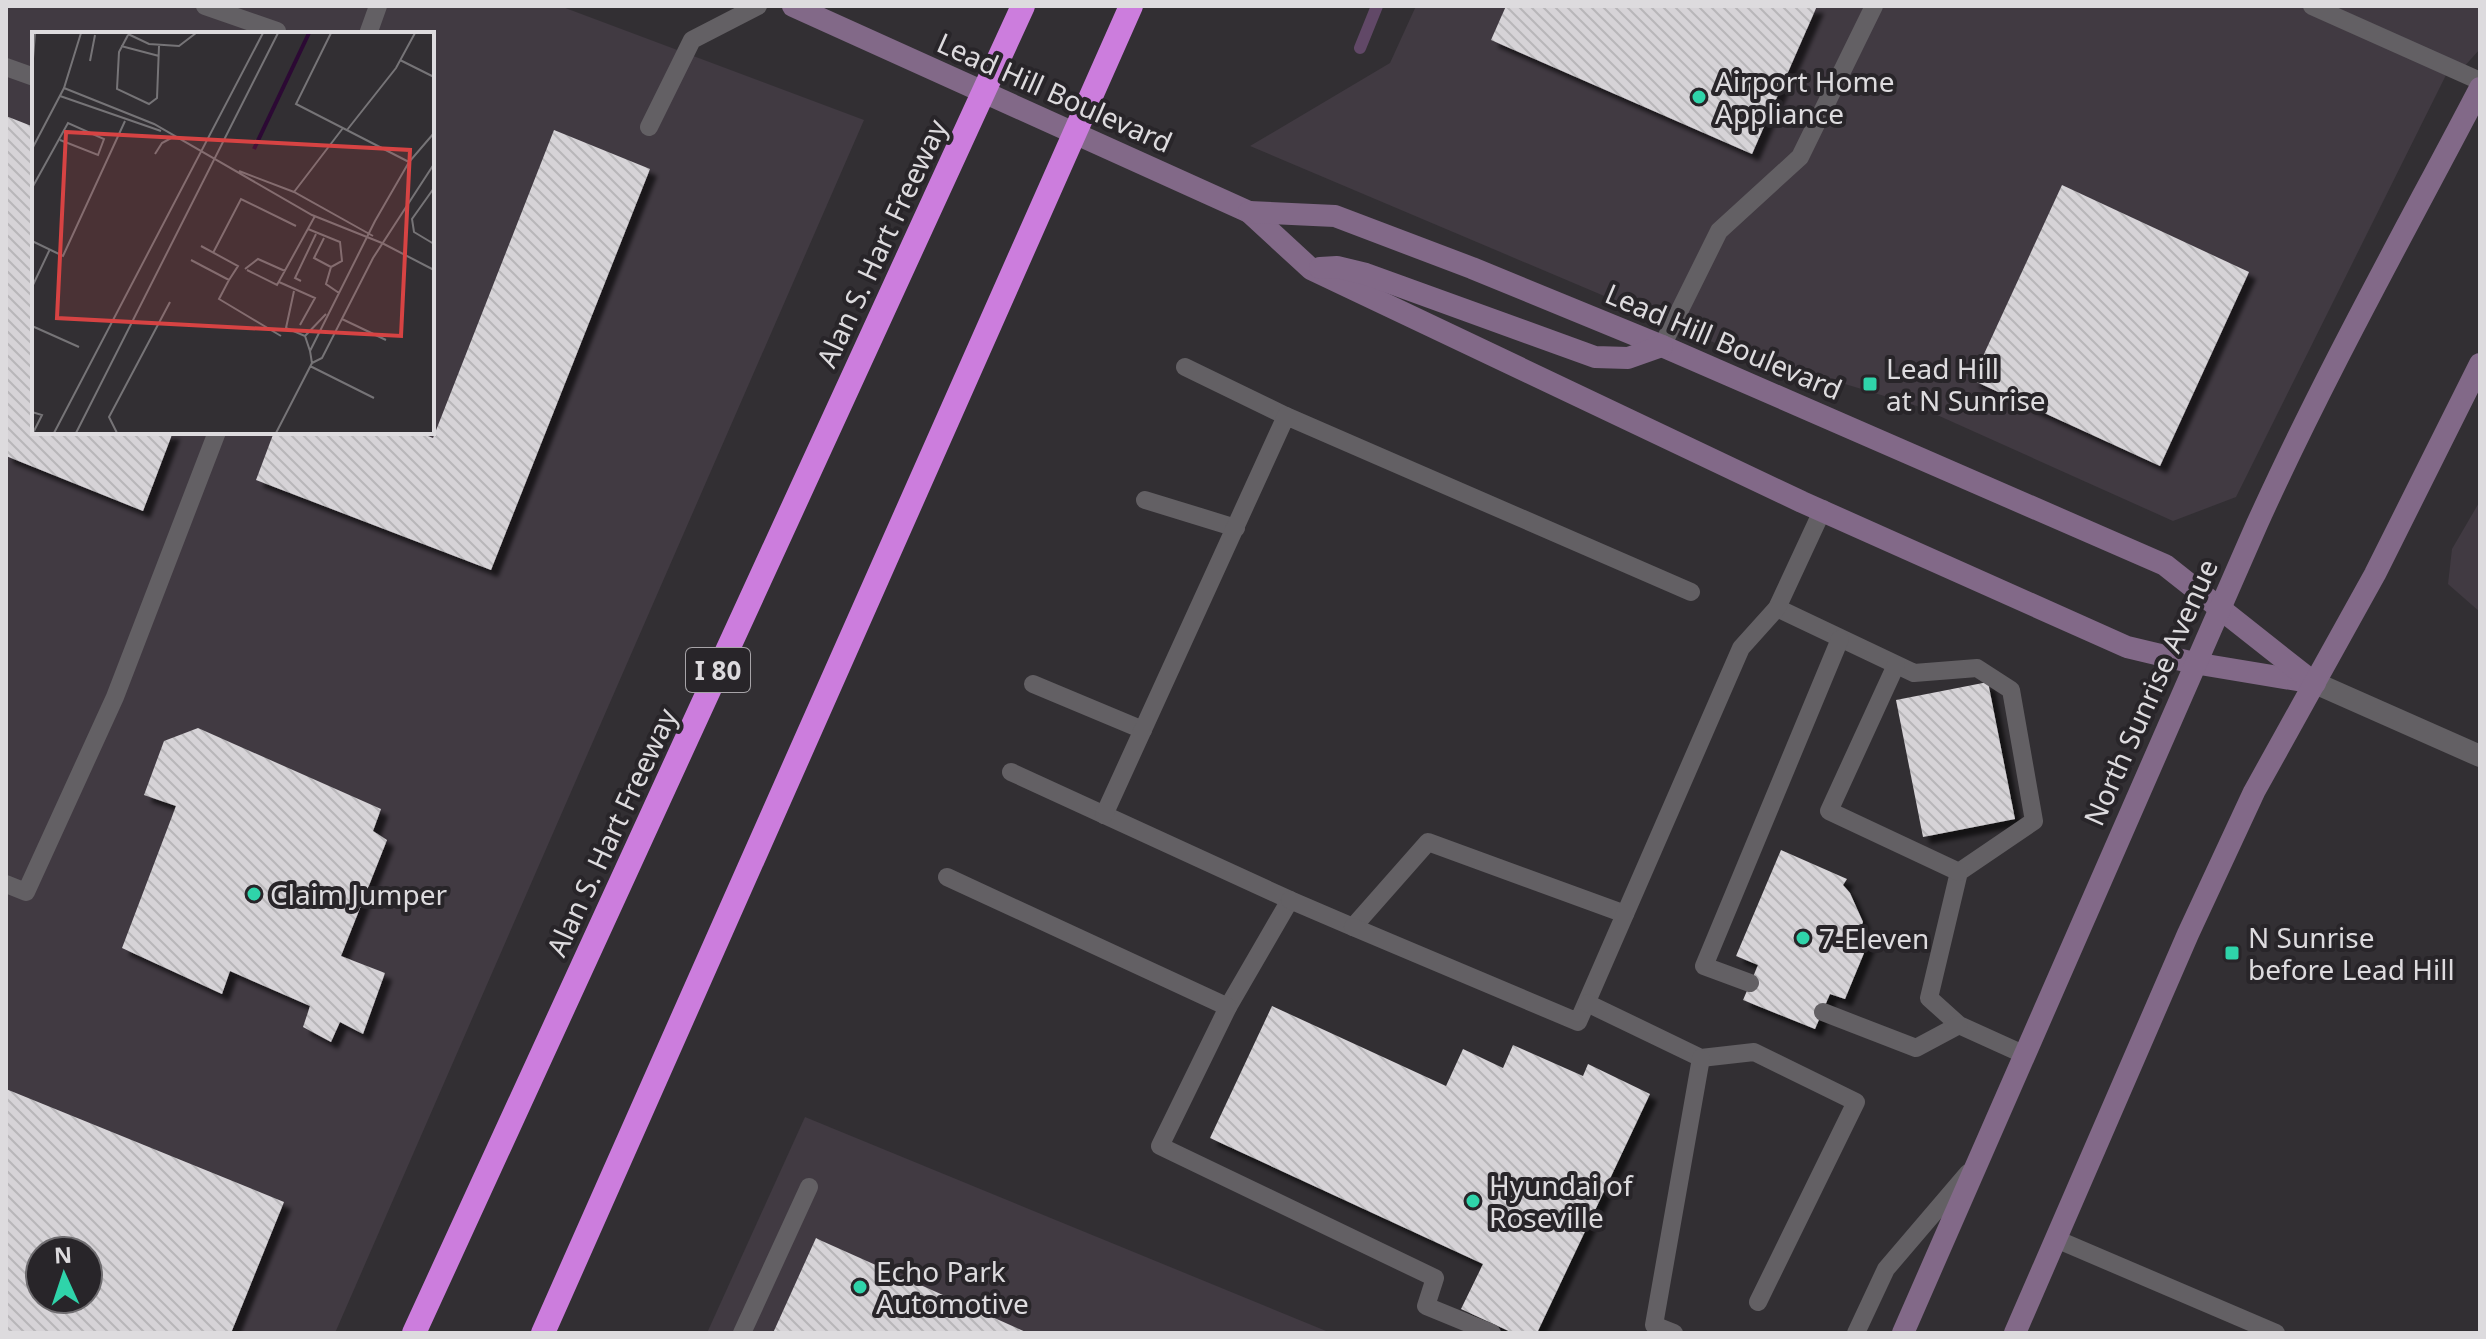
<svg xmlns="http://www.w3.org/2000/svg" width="2486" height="1339" font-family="'Noto Sans',sans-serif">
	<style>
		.built { fill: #413a42; fill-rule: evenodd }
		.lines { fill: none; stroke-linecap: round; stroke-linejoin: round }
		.stream { stroke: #614867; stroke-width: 12 }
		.building { fill: url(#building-back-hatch); fill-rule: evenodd; filter: url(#shadow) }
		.service { stroke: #636064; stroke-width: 18 }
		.tertiary { stroke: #636064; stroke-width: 22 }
		.secondary { stroke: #826988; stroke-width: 22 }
		.motorway { stroke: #cc7ddd; stroke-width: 24 }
		.poi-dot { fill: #2fd4aa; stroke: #282529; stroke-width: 3 }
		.labels { text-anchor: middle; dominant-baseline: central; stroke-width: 8; stroke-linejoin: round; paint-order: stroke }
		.shield { fill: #282529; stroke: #a7a4a8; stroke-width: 2 }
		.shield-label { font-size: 26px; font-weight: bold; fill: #dddbde }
		.poi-label { font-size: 28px; fill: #dddbde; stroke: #282529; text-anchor: start }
		.street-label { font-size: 28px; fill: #dddbde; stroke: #282529 }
		.inset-river { fill: none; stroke: #2c0934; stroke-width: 4 }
		.inset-road { fill: none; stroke: #767477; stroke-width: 2 }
		.view { fill: #d74343; fill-opacity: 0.15; stroke: #d74343; stroke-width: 4 }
		.inset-edge { fill: none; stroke: #dddbde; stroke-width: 4 }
	</style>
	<defs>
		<pattern id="building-back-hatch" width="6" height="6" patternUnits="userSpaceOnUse" patternTransform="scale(2)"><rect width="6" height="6" fill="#d6d3d7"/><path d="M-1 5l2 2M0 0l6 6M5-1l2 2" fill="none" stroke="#b8b6b9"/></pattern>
		<filter id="shadow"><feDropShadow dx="7" dy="7" stdDeviation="2" flood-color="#0009"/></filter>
	</defs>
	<rect width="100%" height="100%" fill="#322f33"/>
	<g class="built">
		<path d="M6,6H560L864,120L335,1333H6ZM34,34H432V432H34ZM40,1251H88V1299H40Z"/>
		<polygon points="1416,6 2480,6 2480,49 2454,78 2446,75 2236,497 2173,521 1917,406 1727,348 1250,146 1390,63"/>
		<polygon points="2480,501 2480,612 2448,584 2452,549"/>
		<polygon points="805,1117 1331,1333 707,1333"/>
	</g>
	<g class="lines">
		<polyline class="stream" points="1360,48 1377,6"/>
	</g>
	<g class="building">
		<polygon points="1506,6 1817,6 1752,154 1491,40"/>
		<polygon points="6,116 34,127 34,432 173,432 143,511 6,456"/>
		<polygon points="554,130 650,169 491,570 256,480 274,432 418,432 433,438"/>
		<polygon points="2062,185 2249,272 2160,466 1972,380"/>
		<polygon points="1988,682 2015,819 1923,837 1896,700"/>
		<polygon points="198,728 381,809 373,831 387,840 341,956 385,973 363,1034 340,1022 331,1042 303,1027 310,1006 230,971 222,994 122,948 176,806 144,795 164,741"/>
		<polygon points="1781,850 1847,879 1843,885 1850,893 1863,922 1857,936 1869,941 1845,999 1830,994 1815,1029 1743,1000 1758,965 1736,956"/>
		<polygon points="1272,1006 1446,1086 1463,1049 1503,1068 1513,1045 1583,1076 1588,1064 1650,1094 1537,1333 1513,1333 1461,1309 1483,1264 1210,1138"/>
		<path d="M6,1089L284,1202L231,1333H6ZM40,1251H88V1299H40Z"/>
		<polygon points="816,1238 822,1241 1028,1333 773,1333"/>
	</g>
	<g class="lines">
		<g class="service">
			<polyline points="205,6 277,31 276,34"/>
			<polyline points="2312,6 2480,81"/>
			<polyline points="368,34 378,6"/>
			<polyline points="6,67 34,77"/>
			<polyline points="649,127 692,40 758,6"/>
			<polyline points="1662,346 1719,231 1800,157 1874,6"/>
			<polyline points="1185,367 1286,416"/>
			<polyline points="1145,500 1236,528"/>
			<polyline points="1777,608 1914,673 1977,668 2011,690 2034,821 1959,872 1929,998 1959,1025 2023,1054"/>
			<polyline points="1896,665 1829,811 1959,872"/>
			<polyline points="1033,684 1143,730"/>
			<polyline points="1011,772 1290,900 1228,1007"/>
			<polyline points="1104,815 1286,416 1691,592"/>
			<polyline points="947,877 1228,1007 1160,1146 1435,1278 1426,1306 1492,1333"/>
			<polyline points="6,884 26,892 115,697 217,432"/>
			<polyline points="1290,900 1353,927 1428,842 1625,914"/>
			<polyline points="1353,927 1578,1022 1741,648 1777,608 1823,509"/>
			<polyline points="1750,983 1704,966 1840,639"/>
			<polyline points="1587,1003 1701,1058 1754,1052 1856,1102 1758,1302"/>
			<polyline points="1823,1012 1916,1048 1959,1025"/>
			<polyline points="2056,1239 2276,1333"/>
			<polyline points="742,1333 809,1187"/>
			<polyline points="1674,1333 1654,1325 1701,1058"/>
			<polyline points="1856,1333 1886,1269 1968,1173"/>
		</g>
		<polyline class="tertiary" points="2315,683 2480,756"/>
		<g class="secondary">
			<polyline points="793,6 1249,212 1311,269 1802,502 2127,647 2194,663 2315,683"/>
			<polyline points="1249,212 1335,216 1472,268 1662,346 2165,565 2313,682"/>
			<polyline points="1320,268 1337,267 1366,274 1595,357 1628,358 1662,346"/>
			<path d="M1903,1333C2020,1063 2137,793 2257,524C2324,376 2404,233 2480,88"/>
			<polyline points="2015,1333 2188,934 2254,792 2375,574 2480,364"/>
		</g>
		<g class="motorway">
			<polyline points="414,1333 1023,6"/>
			<polyline points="543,1333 1131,6"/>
		</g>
	</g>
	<g class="poi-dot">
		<circle cx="1699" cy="97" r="8"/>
		<rect x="1862" y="376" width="16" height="16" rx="4"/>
		<circle cx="254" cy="894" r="8"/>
		<circle cx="1803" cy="938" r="8"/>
		<rect x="2224" y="945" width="16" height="16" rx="4"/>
		<circle cx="1473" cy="1201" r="8"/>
		<circle cx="860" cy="1287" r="8"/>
	</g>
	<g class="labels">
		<rect class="shield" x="686" y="648" width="64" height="44" rx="6"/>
		<g class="shield-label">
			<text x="718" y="670">I 80</text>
		</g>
		<g class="poi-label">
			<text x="1715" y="81">Airport Home<tspan x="1715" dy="32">Appliance</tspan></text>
			<text x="1886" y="368">Lead Hill<tspan x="1886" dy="32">at N Sunrise</tspan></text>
			<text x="270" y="894">Claim Jumper</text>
			<text x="2248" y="937">N Sunrise<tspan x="2248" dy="32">before Lead Hill</tspan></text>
			<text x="1819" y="938">7-Eleven</text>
			<text x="1489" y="1185">Hyundai of<tspan x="1489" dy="32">Roseville</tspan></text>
			<text x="876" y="1271">Echo Park<tspan x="876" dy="32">Automotive</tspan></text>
		</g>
		<g class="street-label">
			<text transform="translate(1055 92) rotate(24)">Lead Hill Boulevard</text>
			<text transform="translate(881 243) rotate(-65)">Alan S. Hart Freeway</text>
			<text transform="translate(1724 341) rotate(23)">Lead Hill Boulevard</text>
			<text transform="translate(2150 692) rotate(-66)">North Sunrise Avenue</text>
			<text transform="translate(611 832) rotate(-65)">Alan S. Hart Freeway</text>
		</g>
	</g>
	<g transform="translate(32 32)">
		<rect width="402" height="402" fill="#322f33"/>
		<path class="inset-river" d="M222,117L277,1"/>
		<path class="inset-road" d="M299,1L264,72L377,130M96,2L117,12L147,14L164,1M96,3L87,20L85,57L117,72L125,66L127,14M89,14L127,24M368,28L402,45M58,29L63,3M0,39L3,1M32,56L122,92L280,183L350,211M28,64L129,99M315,98L364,36L383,1M0,117L32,56L49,1M123,122L130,111L141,105M207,139L262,160L341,204M0,156L36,91L72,107L66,123L28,108M402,156L380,187L382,200L402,212M262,160L311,96M276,197L308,210L310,229L299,235L294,252L307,261M292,206L282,226L299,235M0,209L31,224L93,89M350,211L402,238M169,214L206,234L197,248M181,221L209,167L264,194M159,228L197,248L187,267L249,304M213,237L226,227L253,239M215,238L245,253L283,184M269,249L263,246L284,202M247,250L283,266L268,293M0,255L18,217M262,259L254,296L273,304L278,319M310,287L354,308M0,294L47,315M273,304L294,282M280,331L290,326L341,226L402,132M278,334L342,366M0,380L10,383L1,401M22,401L231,1M44,401L246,1M85,401L77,385L138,270M244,401L280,331L278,319L343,189L377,130L402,101"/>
		<path class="view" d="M34,100L378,118L369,304L25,286Z"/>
		<rect width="402" height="402" class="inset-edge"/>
	</g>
	<rect width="2486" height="1339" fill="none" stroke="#dddbde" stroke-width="16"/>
	<g transform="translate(64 1275) rotate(357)"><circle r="38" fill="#282529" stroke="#706e71" stroke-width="2"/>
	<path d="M0-6L14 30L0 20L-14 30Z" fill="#2fd4aa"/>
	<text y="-12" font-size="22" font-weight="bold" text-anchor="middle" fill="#dddbde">N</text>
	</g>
</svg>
